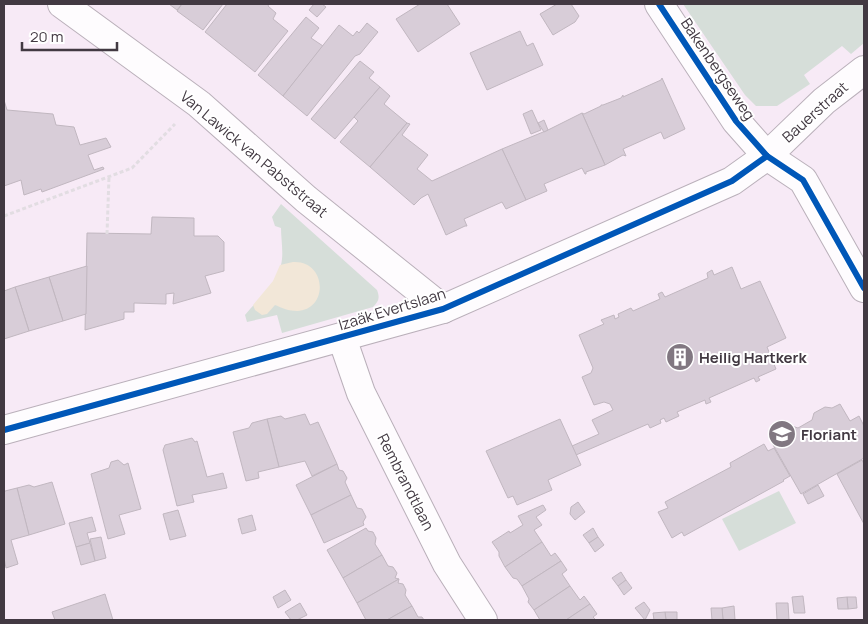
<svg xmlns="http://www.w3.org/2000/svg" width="868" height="624" font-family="Manrope,sans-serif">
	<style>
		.green { fill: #d6ded9 }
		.sand { fill: #f2e7d8 }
		.building { fill: #d8cdd8; stroke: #c1b7c0 }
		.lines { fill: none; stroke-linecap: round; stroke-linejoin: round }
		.minor-casing { stroke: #bab0ba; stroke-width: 30 }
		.path { stroke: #e2dde2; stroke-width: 3; stroke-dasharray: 4 2.5; stroke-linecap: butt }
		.minor { stroke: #fefcfe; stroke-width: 28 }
		.cycleway-casing { stroke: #fff; stroke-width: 9 }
		.cycleway { stroke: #0057b8; stroke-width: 6 }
		.labels { text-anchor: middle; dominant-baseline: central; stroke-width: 4; stroke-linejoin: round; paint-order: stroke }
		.street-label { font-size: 15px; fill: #423942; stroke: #fff }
		.poi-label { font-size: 15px; font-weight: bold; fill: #423942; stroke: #fff; text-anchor: start }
	</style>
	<rect width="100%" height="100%" fill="#f7eaf6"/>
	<g class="green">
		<polygon points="683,4 864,4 864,43 851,54 842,46 804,75 810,84 777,106 756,106 745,95"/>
		<path d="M281,204L377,290C380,298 379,301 373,307L282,333L277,315L247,322L245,315C258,299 280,281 282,259C283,249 281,238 281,228L275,226L272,217Z"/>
		<polygon points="779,491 796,523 739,551 722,519"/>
	</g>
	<path class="sand" d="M293,262C327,260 329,310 297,311C289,311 282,308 275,305L267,314L262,315L255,310L253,305L273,281L280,265Z"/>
	<g class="building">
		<polygon points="169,4 182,4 177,10"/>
		<polygon points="182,4 223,4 203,30 177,11"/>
		<polygon points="227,4 269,4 268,6 276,13 273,19 288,31 255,72 205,32"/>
		<polygon points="314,4 322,4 326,7 317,17 309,10"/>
		<polygon points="420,4 447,4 460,24 418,52 396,19"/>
		<polygon points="557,4 571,4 579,16 575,22 553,35 540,14"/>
		<polygon points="306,17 319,28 311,38 323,46 283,96 258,75"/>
		<polygon points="367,23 378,32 360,54 355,56 307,116 283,96 339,25 353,36 357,31 359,33"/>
		<polygon points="520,31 527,46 533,43 543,65 487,90 470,53"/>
		<polygon points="360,61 374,72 369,78 380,87 335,139 311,119"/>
		<polygon points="662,78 685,129 664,139 661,132 623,149 626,156 623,155 605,165 582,113 584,114 601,106 601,105 603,105 621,98 623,95 623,97 661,80"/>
		<polygon points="380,87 390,96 384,104 407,123 370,167 340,142 358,121 354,117"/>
		<polygon points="4,100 7,110 53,114 56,125 74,127 80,145 106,138 111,147 88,155 94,170 103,167 104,169 42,192 41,189 24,195 21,180 4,186"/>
		<polygon points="532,110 541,130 531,134 523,114"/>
		<polygon points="582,113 605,165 586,172 586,174 585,174 582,168 544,184 547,191 526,200 502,149 548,130"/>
		<polygon points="544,120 548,130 544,132 538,123"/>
		<polygon points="407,123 410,124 402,135 428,155 417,169 432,181 502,149 526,200 506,209 502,202 464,219 467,226 465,226 446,235 428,194 421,198 414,205 370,167"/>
		<polygon points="152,217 194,218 194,236 218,236 224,242 224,271 205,276 211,293 173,304 174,293 166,294 166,304 134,303 134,312 124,312 124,319 85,330 87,233 151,234"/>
		<polygon points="87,266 86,314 63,321 49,277"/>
		<polygon points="732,267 741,289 760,281 786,338 767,347 776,369 758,377 760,380 756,382 754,378 709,398 711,402 706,404 705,400 677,412 679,416 666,422 664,418 660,420 661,423 650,428 648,424 576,455 572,446 599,434 592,420 613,410 610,404 604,402 594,405 582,377 591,373 593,368 579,335 604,324 601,320 614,315 615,319 619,317 618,314 631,308 633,311 660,299 658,294 662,292 665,297 708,278 707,273 712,270 714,275"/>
		<polygon points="49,277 63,321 29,331 15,287"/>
		<polygon points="15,287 29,331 4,339 4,291"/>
		<polygon points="840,404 850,421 859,416 864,426 864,458 801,494 772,443 780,439 782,432 792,426 798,428 812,420 814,413 825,407 832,408"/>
		<polygon points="305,414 310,425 318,422 337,464 312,476 305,461 279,467 267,419 281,416 285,419"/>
		<polygon points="267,419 279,467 258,472 259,478 246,481 233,432 249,428 252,423"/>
		<polygon points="560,419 581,465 548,480 552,490 517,505 513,496 508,498 486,451"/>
		<polygon points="192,438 195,442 197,441 207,477 223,473 227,488 192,495 194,502 177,506 163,450 165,445"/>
		<polygon points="764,444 768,451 774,448 790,476 783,480 784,481 684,536 682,532 672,538 658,512 668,508 665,502 731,467 730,463"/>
		<polygon points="118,460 124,465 128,463 141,509 119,515 125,534 108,539 91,474 109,468 111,462"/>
		<polygon points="862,460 864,464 864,524 837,474"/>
		<polygon points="337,464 339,470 343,471 347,478 345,482 351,495 311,515 296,485"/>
		<polygon points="52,482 65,524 29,535 17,488 29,485 34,487"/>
		<polygon points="818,485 824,496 808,504 803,494"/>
		<polygon points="17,488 29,535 11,540 18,564 6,568 4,558 4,493 5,491"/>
		<polygon points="351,495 357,508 362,509 366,517 363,522 364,525 324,543 311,515"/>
		<polygon points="578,502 585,512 575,520 570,514 571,507"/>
		<polygon points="543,505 546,510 536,517 542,525 534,530 542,542 505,567 499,556 499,552 492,542 509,531 510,533 523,525 518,516"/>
		<polygon points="178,510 186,536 170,540 163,514"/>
		<polygon points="252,515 256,530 242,534 238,519"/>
		<polygon points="92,517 96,531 87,533 90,543 76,547 69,523"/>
		<polygon points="366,528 368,531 373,532 376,538 375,544 382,555 343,578 327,550"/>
		<polygon points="593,528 598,537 589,543 583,535"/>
		<polygon points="101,537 106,558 95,561 90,539"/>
		<polygon points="598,537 604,545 595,552 589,543"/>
		<polygon points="542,542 551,556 555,553 561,561 522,586 517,579 513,578 505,567"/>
		<polygon points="90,543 95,561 81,565 76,547"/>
		<polygon points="382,555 388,566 393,567 397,573 395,578 399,579 357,603 343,578"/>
		<polygon points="561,561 567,570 562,574 570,586 534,610 528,602 529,599 522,586"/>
		<polygon points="621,572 626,580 618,586 612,578"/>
		<polygon points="399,579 398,583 403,584 406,590 405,595 412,606 387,620 366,620 357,603"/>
		<polygon points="626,580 632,588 624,595 618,586"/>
		<polygon points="570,586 580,600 584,596 590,604 566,620 540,620 534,610"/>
		<polygon points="285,590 291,600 278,608 273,597"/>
		<polygon points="105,594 113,620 55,620 52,612"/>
		<polygon points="803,596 805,613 794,613 792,597"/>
		<polygon points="847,597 856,597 857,608 848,609"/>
		<polygon points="847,597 848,609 838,609 837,598"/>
		<polygon points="644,602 650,610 645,620 635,608"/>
		<polygon points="300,603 307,615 297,620 291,620 285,612"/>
		<polygon points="776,603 788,603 789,620 777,620"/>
		<polygon points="590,604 597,614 593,617 596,620 566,620"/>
		<polygon points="412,606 418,617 422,617 424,620 387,620"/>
		<polygon points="734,606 735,620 723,620 722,608"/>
		<polygon points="711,608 722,608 723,620 712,620"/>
		<polygon points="665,612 677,612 677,620 666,620"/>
		<polygon points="665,612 666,620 654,620 653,613"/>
	</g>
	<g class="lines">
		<g class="minor-casing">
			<g id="minor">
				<polyline points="62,4 199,104 306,199 443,309"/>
				<polyline points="659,4 736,121 767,156 803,180 864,288"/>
				<polyline points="342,338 361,393 447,564 483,620"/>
				<polyline points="4,430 443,309 732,181 767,156 824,101 864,70"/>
			</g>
		</g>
		<g class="path">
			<polyline points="4,216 132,168 175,124"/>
			<polyline points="107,234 109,177"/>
		</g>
		<use href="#minor" class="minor"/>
		<g class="cycleway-casing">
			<g id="cycleway">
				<polyline points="659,4 736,121 767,156 803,180 864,288"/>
				<polyline points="4,430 443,309 732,181 767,156"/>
			</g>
		</g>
		<use href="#cycleway" class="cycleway"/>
	</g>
	<defs>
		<g id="building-disc" transform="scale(1.4375)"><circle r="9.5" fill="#817781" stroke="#fff"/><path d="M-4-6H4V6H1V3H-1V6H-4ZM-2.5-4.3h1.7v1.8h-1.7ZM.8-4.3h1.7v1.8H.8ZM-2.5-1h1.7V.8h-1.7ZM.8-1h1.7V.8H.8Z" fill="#fff"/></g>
		<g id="school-disc" transform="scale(1.4375)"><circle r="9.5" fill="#817781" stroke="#fff"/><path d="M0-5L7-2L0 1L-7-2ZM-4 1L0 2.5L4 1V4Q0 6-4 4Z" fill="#fff"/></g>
	</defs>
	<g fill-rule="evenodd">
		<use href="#building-disc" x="680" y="357"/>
		<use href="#school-disc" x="782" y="434"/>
	</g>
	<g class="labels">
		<g class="street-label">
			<text transform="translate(718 69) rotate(56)">Bakenbergseweg</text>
			<text transform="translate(815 112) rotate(-42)">Bauerstraat</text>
			<text transform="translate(254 154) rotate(40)">Van Lawick van Pabststraat</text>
			<text transform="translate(392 309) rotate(-17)">Izaäk Evertslaan</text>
			<text transform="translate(406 482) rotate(63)">Rembrandtlaan</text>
		</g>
		<g class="poi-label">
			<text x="699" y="357">Heilig Hartkerk</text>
			<text x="801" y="434">Floriant</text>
		</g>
	</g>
	<rect width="868" height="624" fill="none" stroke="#423942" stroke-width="10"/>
	<path d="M22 42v8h95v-8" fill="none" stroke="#423942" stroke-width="2.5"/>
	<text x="30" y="42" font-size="15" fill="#423942" stroke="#ffffff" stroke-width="4" paint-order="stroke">20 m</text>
</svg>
